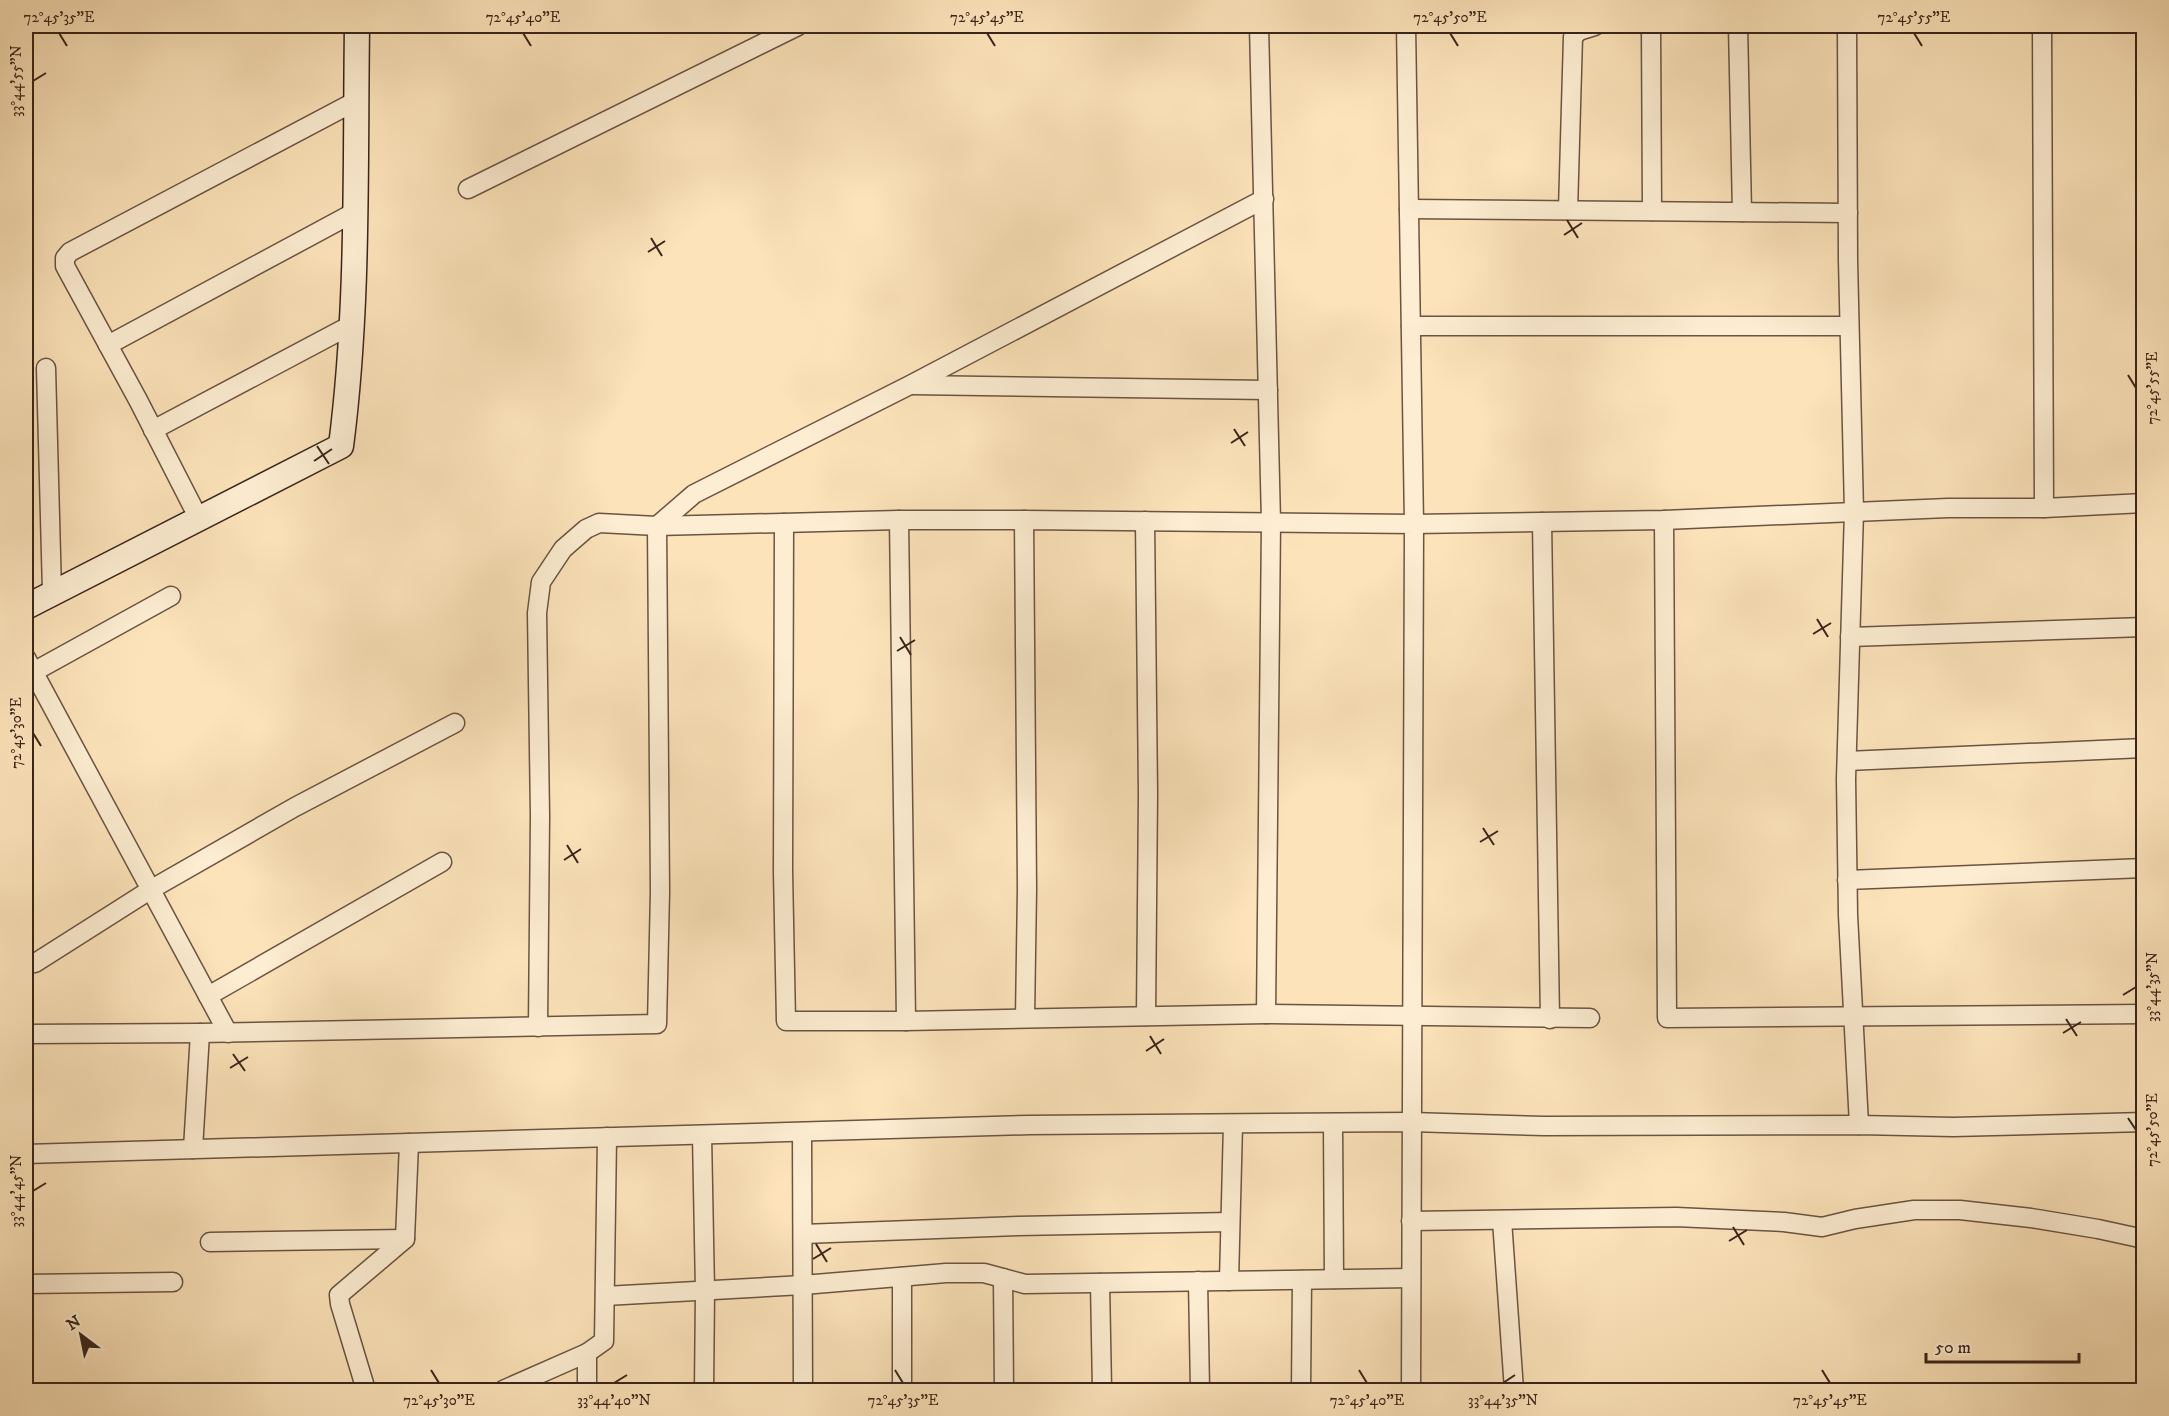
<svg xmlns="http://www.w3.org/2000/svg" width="2169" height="1416" font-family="'IM FELL DW Pica',serif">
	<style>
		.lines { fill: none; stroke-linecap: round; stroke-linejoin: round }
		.street-casing { stroke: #6a5442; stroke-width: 21 }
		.secondary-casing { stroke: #39241a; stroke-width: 27 }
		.street { stroke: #fdedd2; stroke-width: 18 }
		.secondary { stroke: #fdedd2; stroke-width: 24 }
		.ticks { fill: none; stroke: #39241a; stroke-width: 2 }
		.neatline { fill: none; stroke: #39241a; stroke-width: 2 }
		.ticks-label { font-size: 15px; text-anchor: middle; fill: #39241a }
	</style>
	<rect width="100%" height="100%" fill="#fce3ba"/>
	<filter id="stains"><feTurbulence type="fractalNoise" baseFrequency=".00333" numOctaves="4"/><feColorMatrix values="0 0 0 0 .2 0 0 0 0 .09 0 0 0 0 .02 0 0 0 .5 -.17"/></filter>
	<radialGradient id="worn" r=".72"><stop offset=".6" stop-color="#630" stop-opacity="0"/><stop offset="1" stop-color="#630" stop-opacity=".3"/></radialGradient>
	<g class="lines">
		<g class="street-casing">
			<g id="street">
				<polyline points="1259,26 1271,522 1266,1014"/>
				<polyline points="1406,26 1414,524 1664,520 1948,508 2044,508 2144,503"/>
				<polyline points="1651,26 1652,211"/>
				<polyline points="1738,26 1742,212"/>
				<polyline points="1847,26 1848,260 1854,511 1846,779 1848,915 1859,1125"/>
				<polyline points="2042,26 2044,508"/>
				<polyline points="468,189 798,26"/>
				<polyline points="1409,209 1848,213"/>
				<polyline points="1568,210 1573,37 1579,31 1595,26"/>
				<polyline points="1411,326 1849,326"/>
				<polyline points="108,345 355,212"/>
				<polyline points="46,368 52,592"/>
				<polyline points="912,385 1268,390"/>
				<polyline points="153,430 351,325"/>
				<polyline points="199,519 138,400 65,266 65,258 70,252 356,101"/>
				<polyline points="899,520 906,1021"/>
				<polyline points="1664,520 1667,1018 2144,1014"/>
				<polyline points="1145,521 1148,794 1146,1016"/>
				<polyline points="1542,522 1550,1019"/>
				<polyline points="784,523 783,872 786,1021 906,1021 1266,1014 1590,1018"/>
				<polyline points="1850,637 2144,627"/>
				<polyline points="26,658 228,1033"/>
				<polyline points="26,676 171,596"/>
				<polyline points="1847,761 2144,748"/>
				<polyline points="1847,880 2144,868"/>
				<polyline points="35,963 150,890 295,807 455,723"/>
				<polyline points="208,996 442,862"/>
				<polyline points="1025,1018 1027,889 1024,520 1414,524 1411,1390"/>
				<polyline points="538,1027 540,816 537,613 541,582 563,549 586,529 599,523 657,526 899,520 1024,520"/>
				<polyline points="26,1034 200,1033 657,1024 660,892 657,526 694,494 910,385 1264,199"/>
				<polyline points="1333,1123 1334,1279"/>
				<polyline points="802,1132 803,1390"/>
				<polyline points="702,1135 705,1291 704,1390"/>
				<polyline points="193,1149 200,1033"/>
				<polyline points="26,1154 1029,1125 1411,1122 1544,1126 1859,1125 1953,1127 2144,1122"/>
				<polyline points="1502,1220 1514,1390"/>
				<polyline points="1411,1221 1676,1217 1784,1222 1822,1227 1855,1219 1914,1210 1960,1210 2031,1218 2098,1229 2144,1239"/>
				<polyline points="803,1234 1018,1226 1230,1222"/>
				<polyline points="210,1242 405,1239"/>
				<polyline points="1003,1278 1004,1390"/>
				<polyline points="1198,1281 1200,1390"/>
				<polyline points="1229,1281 1233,1124"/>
				<polyline points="1100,1283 1102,1390"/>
				<polyline points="26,1284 173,1282"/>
				<polyline points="605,1296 803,1285 946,1273 984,1273 1025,1284 1411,1278"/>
				<polyline points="366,1390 340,1304 339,1295 405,1239 409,1143"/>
				<polyline points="503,1390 587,1353 604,1341 607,1137"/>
				<polyline points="587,1390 587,1353"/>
				<polyline points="902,1390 902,1277"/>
				<polyline points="1301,1390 1302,1280"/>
			</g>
		</g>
		<g class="secondary-casing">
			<path id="secondary" d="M26,607L341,446C359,307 355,165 357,26"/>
		</g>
		<use href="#street" class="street"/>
		<use href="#secondary" class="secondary"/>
	</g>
	<path class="ticks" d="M59,33L67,46M523,33L531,46M987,33L995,46M1450,33L1458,46M1914,33L1922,46M33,81L46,73M1567,220L1578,238M1564,235L1582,223M651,238L662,256M648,252L665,241M2128,375L2136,388M1234,429L1245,446M1231,443L1248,432M317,446L329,464M314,461L332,449M1817,619L1828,637M1813,634L1831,623M900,637L911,655M897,651L915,640M33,733L41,746M1483,828L1494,845M1480,842L1498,831M567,845L578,863M564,860L581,849M2123,995L2136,987M2066,1019L2077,1036M2063,1033L2081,1022M1150,1036L1161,1054M1146,1051L1164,1039M233,1054L245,1071M230,1068L248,1057M2128,1118L2136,1130M33,1191L46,1183M1733,1227L1744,1245M1729,1241L1747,1230M816,1244L827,1262M813,1259L831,1248M431,1370L439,1383M895,1370L903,1383M1359,1370L1367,1383M1822,1370L1830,1383M614,1383L627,1375M1503,1383L1515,1375"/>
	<rect width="2169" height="1416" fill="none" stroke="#fce3ba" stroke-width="66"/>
	<g transform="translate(81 1335) rotate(328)" stroke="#fdedd2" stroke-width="4.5" paint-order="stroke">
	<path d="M0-4.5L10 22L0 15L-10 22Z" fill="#39241a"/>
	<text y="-9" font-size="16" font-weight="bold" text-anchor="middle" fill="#39241a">N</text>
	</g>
	<path d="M1926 1353v9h153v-9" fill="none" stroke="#39241a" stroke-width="3"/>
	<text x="1935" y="1353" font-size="18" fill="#39241a" stroke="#fdedd2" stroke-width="4.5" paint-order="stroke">50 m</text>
	<rect x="33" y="33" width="2103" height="1350" class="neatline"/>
	<g class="ticks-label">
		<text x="59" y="22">72°45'35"E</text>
		<text x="523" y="22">72°45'40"E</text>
		<text x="987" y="22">72°45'45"E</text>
		<text x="1450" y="22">72°45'50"E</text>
		<text x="1914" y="22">72°45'55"E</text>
		<text transform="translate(16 81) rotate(-90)" y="5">33°44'55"N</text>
		<text transform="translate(2152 388) rotate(-90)" y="5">72°45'55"E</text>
		<text transform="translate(16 733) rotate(-90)" y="5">72°45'30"E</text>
		<text transform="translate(2152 987) rotate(-90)" y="5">33°44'35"N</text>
		<text transform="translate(2152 1130) rotate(-90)" y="5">72°45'50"E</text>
		<text transform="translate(16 1191) rotate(-90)" y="5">33°44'45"N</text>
		<text x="439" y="1405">72°45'30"E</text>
		<text x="614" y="1405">33°44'40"N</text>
		<text x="903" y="1405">72°45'35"E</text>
		<text x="1367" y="1405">72°45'40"E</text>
		<text x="1503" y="1405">33°44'35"N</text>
		<text x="1830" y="1405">72°45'45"E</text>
	</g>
	<rect width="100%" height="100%" filter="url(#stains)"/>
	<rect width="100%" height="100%" fill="url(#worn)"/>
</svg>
